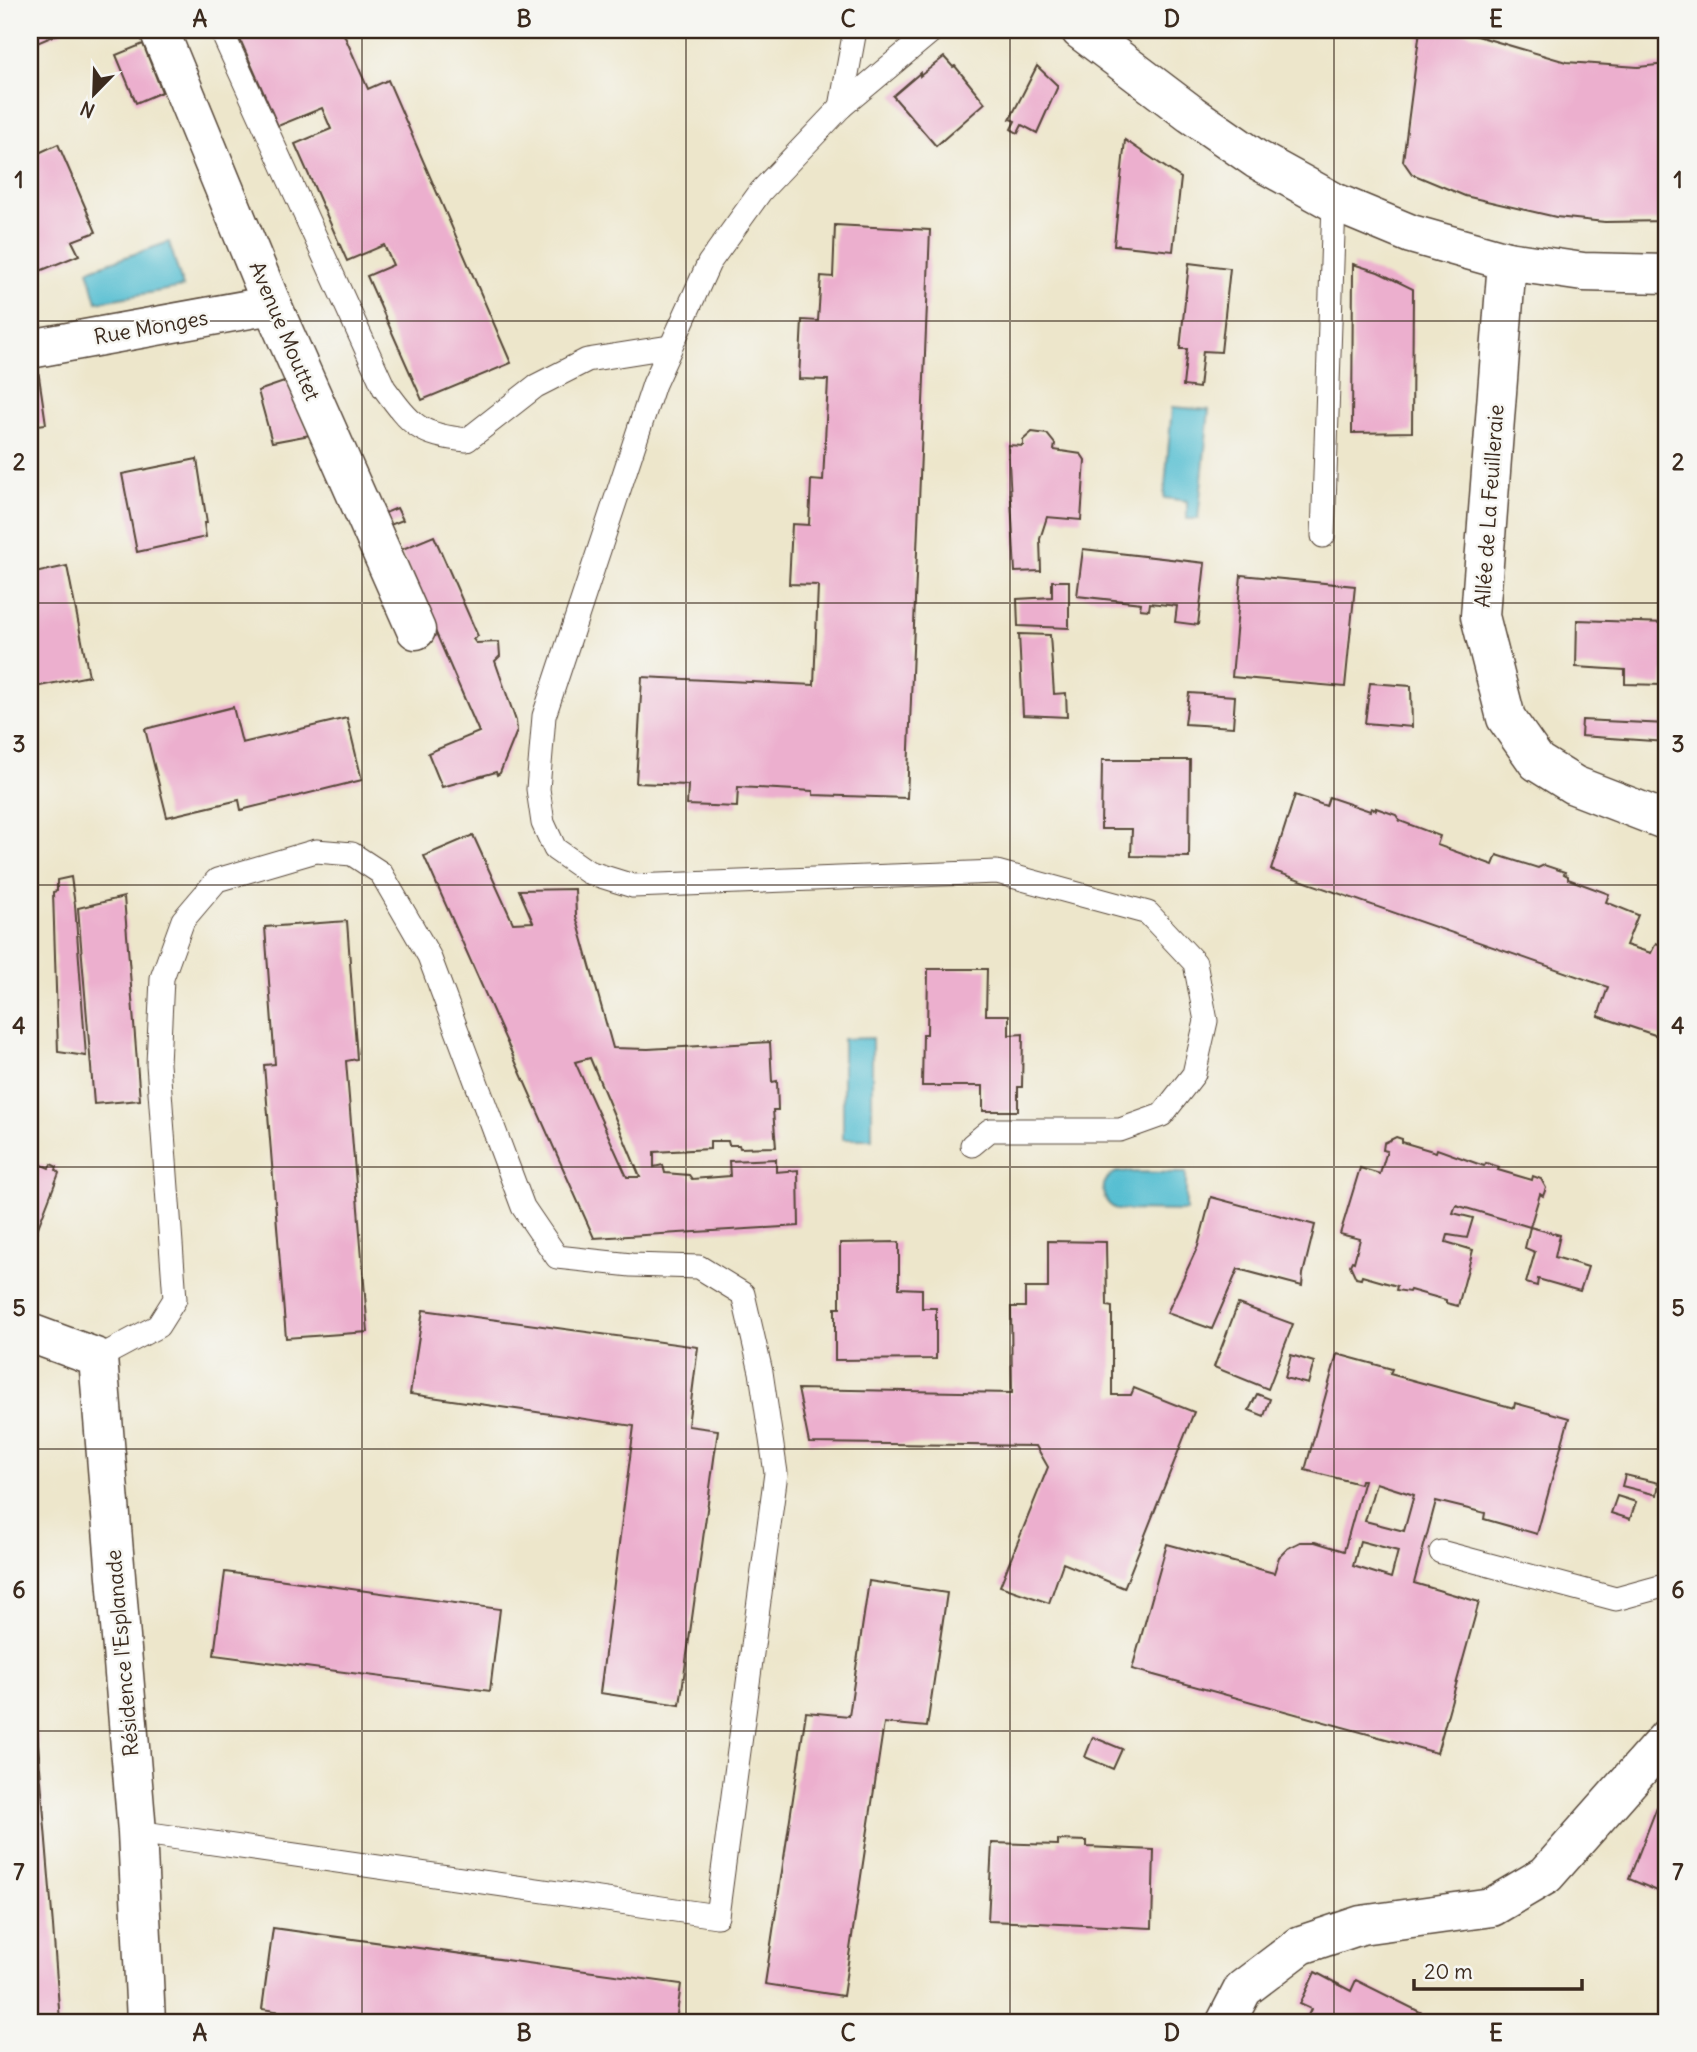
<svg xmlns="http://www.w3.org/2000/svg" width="1697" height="2052" font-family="Delius,sans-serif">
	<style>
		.water { fill: #54bed1; stroke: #487478; stroke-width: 2 }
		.building { fill: #ecafce; fill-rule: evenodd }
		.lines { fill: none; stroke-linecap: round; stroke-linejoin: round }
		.service-casing { stroke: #564638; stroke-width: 25 }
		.minor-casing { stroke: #564638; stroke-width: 41 }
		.secondary-casing { stroke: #564638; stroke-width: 41 }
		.service { stroke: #fff; stroke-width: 23 }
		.minor { stroke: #fff; stroke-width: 38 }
		.secondary { stroke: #fff; stroke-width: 38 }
		.grid { fill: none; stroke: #3b2a1e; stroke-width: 2; stroke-opacity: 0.55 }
		.labels { text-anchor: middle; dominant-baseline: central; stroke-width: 5; stroke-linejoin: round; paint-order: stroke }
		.street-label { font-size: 21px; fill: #3b2a1e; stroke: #f6f6f2 }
		.neatline { fill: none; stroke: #3b2a1e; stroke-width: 2.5 }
		.grid-label { font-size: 23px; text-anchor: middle; font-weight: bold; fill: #3b2a1e }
	</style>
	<rect width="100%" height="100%" fill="#f6f6f2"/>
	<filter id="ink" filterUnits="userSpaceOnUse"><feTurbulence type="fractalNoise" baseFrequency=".0143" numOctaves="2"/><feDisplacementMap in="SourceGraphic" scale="14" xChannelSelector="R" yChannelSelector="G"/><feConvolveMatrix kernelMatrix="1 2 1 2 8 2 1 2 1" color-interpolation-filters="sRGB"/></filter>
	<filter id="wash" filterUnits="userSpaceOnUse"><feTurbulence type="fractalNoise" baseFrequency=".00686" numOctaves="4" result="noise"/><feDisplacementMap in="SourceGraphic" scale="28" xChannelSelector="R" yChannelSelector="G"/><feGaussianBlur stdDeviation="1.57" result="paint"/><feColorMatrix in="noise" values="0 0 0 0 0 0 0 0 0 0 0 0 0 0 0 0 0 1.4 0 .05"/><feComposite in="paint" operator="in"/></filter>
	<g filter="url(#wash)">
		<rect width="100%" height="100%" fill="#ede6cb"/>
		<g class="water">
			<polygon points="169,242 183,287 97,302 88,270"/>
			<polygon points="1172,407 1209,410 1198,519 1187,519 1187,501 1164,498"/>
			<polygon points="872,1038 872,1139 843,1139 843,1039"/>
			<path d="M1117,1172L1186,1173V1211L1118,1210C1099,1202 1098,1180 1117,1172Z"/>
		</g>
		<g id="blocks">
			<g class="building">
				<polygon points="30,30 62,30 63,32 30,46"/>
				<polygon points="236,30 342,30 368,89 388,80 511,363 422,400 367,276 393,265 384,245 347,261 295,144 331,129 322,108 278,126"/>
				<polygon points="1420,30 1457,30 1566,62 1638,67 1667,64 1667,221 1605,222 1556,217 1465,196 1412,174 1403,161"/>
				<polygon points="143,44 162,92 136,103 116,55"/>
				<polygon points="944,57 953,67 955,66 985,103 936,146 893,96 920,73 920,76"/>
				<polygon points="1037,66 1058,86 1037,133 1022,125 1018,133 1011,129 1015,121 1010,119"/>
				<polygon points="1125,140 1181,178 1173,251 1114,245"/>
				<polygon points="58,144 96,232 72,241 79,255 30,275 30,157"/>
				<polygon points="835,225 930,230 907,798 813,795 813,791 738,787 737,807 687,805 688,785 636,783 642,677 814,685 818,585 789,584 792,524 809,525 811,480 823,481 828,380 799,379 802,320 818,321 821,276 833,277"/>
				<polygon points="1189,263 1230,268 1221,352 1203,351 1199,388 1183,386 1187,349 1180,349"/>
				<polygon points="1353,264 1378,272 1413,289 1412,432 1352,433"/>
				<polygon points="37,363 46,424 30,426 30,365"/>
				<polygon points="287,381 310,435 272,442 258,391"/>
				<polygon points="1032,432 1047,434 1055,444 1054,450 1081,454 1085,460 1081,520 1047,517 1040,539 1041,571 1015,572 1008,445 1023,446 1023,440"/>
				<polygon points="197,459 207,523 204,523 206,537 137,552 122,474"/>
				<polygon points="397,508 403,520 390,525 385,513"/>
				<polygon points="434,536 478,636 473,639 476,643 499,642 500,656 495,661 516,721 517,731 500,773 497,775 496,772 442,787 428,753 479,732 400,550"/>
				<polygon points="1083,549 1205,563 1198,625 1175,622 1177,606 1150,603 1149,610 1140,609 1141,603 1077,596"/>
				<polygon points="67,566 89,676 30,688 30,574"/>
				<polygon points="1241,575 1355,586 1345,687 1232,677"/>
				<polygon points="1052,581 1069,581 1069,628 1018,626 1017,599 1052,597"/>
				<polygon points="1577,620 1667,623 1667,669 1663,670 1662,685 1625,684 1625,670 1576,667"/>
				<polygon points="1019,634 1050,635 1054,694 1066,693 1067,717 1023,715"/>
				<polygon points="1370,683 1411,686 1412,727 1365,723"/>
				<polygon points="1189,693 1235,696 1233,727 1185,724"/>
				<polygon points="233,707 242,743 347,718 362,780 241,810 239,800 167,817 145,729"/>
				<polygon points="1582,720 1667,724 1667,742 1581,736"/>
				<polygon points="1102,760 1190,760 1189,857 1131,856 1132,829 1101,829"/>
				<polygon points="1295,795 1326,806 1329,797 1370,811 1371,808 1376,810 1376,808 1396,815 1400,821 1440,836 1437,845 1493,865 1497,855 1538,868 1544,865 1565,872 1564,874 1568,876 1568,879 1609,894 1606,902 1638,915 1626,945 1651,953 1656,943 1667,947 1667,1039 1598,1016 1608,987 1271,870"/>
				<path d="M473,835L513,923L533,922L519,890L575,889L576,916L613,1048L648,1049L770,1042L772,1082L777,1081L778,1110H773L776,1147L740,1148L739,1145H729L728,1141H710V1149L654,1152V1167L663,1165L665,1173L689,1175L692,1179L730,1176L729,1161L776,1159V1172L798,1170L799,1226L594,1238L424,856ZM590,1058L640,1177H627L575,1062Z"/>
				<polygon points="71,877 75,905 86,1056 58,1052 53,892 57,891 57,880"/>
				<polygon points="124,897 140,1100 94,1104 78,908"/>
				<polygon points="347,921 357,1059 346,1061 368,1332 286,1338 264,1065 275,1064 265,927"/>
				<polygon points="928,969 987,969 986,1015 1009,1015 1009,1035 1023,1034 1022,1087 1018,1087 1018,1111 983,1111 983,1086 922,1086 923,1034 927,1034"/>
				<polygon points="1396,1137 1402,1139 1402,1142 1436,1152 1437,1149 1484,1166 1486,1163 1499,1167 1498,1170 1532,1180 1533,1176 1541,1179 1546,1188 1543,1196 1540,1194 1530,1227 1456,1205 1453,1213 1473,1218 1467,1238 1448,1235 1446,1242 1473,1250 1458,1306 1446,1303 1446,1300 1410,1290 1409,1292 1396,1290 1397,1286 1362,1276 1361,1279 1356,1278 1350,1265 1352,1261 1354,1262 1360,1239 1340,1234 1360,1168 1380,1174 1387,1151 1383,1150 1384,1143"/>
				<polygon points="30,1160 49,1168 51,1164 57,1167 56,1170 59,1173 30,1248"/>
				<polygon points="1211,1197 1315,1225 1303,1274 1302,1286 1238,1269 1212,1329 1167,1313 1198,1246"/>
				<polygon points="1530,1227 1560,1235 1555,1257 1588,1267 1580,1291 1538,1279 1537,1286 1526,1283 1535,1252 1525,1248"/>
				<polygon points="1048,1241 1106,1242 1107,1306 1112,1307 1112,1395 1131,1395 1134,1388 1194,1412 1124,1588 1063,1563 1049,1603 1000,1586 1048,1467 1036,1446 809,1443 798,1389 1012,1393 1011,1307 1025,1307 1025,1288 1048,1288"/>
				<polygon points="899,1242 899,1288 922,1289 922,1308 936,1308 936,1359 835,1360 835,1308 840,1308 840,1243"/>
				<polygon points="1238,1304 1293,1324 1268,1389 1214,1367"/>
				<polygon points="423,1310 698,1347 688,1426 718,1430 680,1705 600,1693 634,1426 410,1394"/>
				<path d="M1337,1354L1392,1369L1390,1374L1514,1408L1515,1403L1569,1418L1537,1534L1484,1519L1485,1513L1436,1501L1414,1583L1479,1602L1437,1753L1132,1669L1167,1544L1274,1573L1279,1557L1288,1548L1300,1542H1315L1344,1551L1364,1480H1361L1360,1484L1305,1470ZM1376,1483L1414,1495L1404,1531L1365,1521ZM1360,1541L1398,1551L1391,1578L1353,1566Z"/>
				<polygon points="1291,1355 1314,1362 1308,1384 1285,1378"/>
				<polygon points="1257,1394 1270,1399 1264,1416 1249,1410"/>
				<polygon points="1625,1475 1659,1483 1657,1495 1622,1486"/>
				<polygon points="1617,1496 1636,1502 1630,1519 1611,1513"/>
				<polygon points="225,1572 500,1609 490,1691 214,1655"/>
				<polygon points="869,1581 947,1593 927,1727 884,1723 843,1996 765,1984 806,1712 849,1716"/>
				<polygon points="37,1731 53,1926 60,2022 30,2022 30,1732"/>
				<polygon points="1093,1737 1122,1749 1113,1769 1085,1757"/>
				<polygon points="1657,1807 1667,1811 1667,1895 1629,1879"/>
				<polygon points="1058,1840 1087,1841 1087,1847 1154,1850 1152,1928 988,1921 992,1843 1058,1845"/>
				<polygon points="273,1928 681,1984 676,2022 307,2022 308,2016 262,2009"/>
				<polygon points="1315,1972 1351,1991 1356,1980 1440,2022 1305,2022 1311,2009 1300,2004"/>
			</g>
		</g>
	</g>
	<g filter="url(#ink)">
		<use href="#blocks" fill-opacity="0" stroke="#564638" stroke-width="2"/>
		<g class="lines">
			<g class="service-casing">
				<g id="service">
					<path d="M221,30L384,388C412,426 419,435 467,440L536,386L587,360L669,347"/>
					<polyline points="933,30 841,107 761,191 709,263 654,384 544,716 538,789 543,823 555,849 588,872 633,886 997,872 1148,913 1195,963 1206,1021 1194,1074 1162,1115 1120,1130 990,1130 972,1145"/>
					<polyline points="841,107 855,30"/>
					<polyline points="1323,536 1334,202"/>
					<polyline points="98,1358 158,1326 175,1299 158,1064 162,978 183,920 217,880 316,851 352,854 381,873 429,956 523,1207 557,1257 631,1265 699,1267 743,1294 761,1372 776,1473 717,1916 137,1832"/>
					<polyline points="1441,1552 1616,1599 1667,1585"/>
				</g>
			</g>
			<g class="minor-casing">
				<g id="minor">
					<polyline points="159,30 272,305 416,630"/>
					<polyline points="1507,261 1480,616 1506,718 1537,762 1574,785 1667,821"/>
					<polyline points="30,349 272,305"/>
					<polyline points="30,1333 98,1358 137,1832 146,2022"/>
					<polyline points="1226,2022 1243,1989 1301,1945 1361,1925 1492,1907 1546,1875 1667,1738"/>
				</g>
			</g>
			<g class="secondary-casing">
				<polyline id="secondary" points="1080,30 1191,114 1256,159 1334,202 1411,234 1507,261 1583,272 1667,274"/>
			</g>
			<use href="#service" class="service"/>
			<use href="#minor" class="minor"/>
			<use href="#secondary" class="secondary"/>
		</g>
	</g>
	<path class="grid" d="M362,30V2022M686,30V2022M1010,30V2022M1334,30V2022M30,321H1667M30,603H1667M30,885H1667M30,1167H1667M30,1449H1667M30,1731H1667"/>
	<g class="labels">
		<g class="street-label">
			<text transform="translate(151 327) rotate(-10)">Rue Monges</text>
			<text transform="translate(285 331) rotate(67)">Avenue Mouttet</text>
			<text transform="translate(1489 506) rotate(-86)">Allée de La Feuilleraie</text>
			<text transform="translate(122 1653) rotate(-95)">Résidence l'Esplanade</text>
		</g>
	</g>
	<rect width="1697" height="2052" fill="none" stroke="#f6f6f2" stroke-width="77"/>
	<g transform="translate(94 94) rotate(203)" stroke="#f6f6f2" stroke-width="5" paint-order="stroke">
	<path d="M0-5L12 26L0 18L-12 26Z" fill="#3b2a1e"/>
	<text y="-10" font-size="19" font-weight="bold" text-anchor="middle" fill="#3b2a1e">N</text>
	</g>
	<path d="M1414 1979v10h168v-10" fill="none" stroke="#3b2a1e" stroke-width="3.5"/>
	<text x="1424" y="1979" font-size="21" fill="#3b2a1e" stroke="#f6f6f2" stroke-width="5" paint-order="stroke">20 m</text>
	<rect x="38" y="38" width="1620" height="1976" class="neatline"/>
	<g class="grid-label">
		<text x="200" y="27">A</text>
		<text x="524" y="27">B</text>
		<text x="848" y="27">C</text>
		<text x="1172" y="27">D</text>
		<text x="1496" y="27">E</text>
		<text x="19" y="188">1</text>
		<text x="1678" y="188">1</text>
		<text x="19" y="470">2</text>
		<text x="1678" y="470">2</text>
		<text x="19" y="752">3</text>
		<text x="1678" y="752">3</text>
		<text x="19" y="1034">4</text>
		<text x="1678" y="1034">4</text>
		<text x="19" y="1316">5</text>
		<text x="1678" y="1316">5</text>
		<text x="19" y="1598">6</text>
		<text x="1678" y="1598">6</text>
		<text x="19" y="1880">7</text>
		<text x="1678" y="1880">7</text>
		<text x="200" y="2041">A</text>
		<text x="524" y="2041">B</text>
		<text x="848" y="2041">C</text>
		<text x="1172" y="2041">D</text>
		<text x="1496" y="2041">E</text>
	</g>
</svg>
